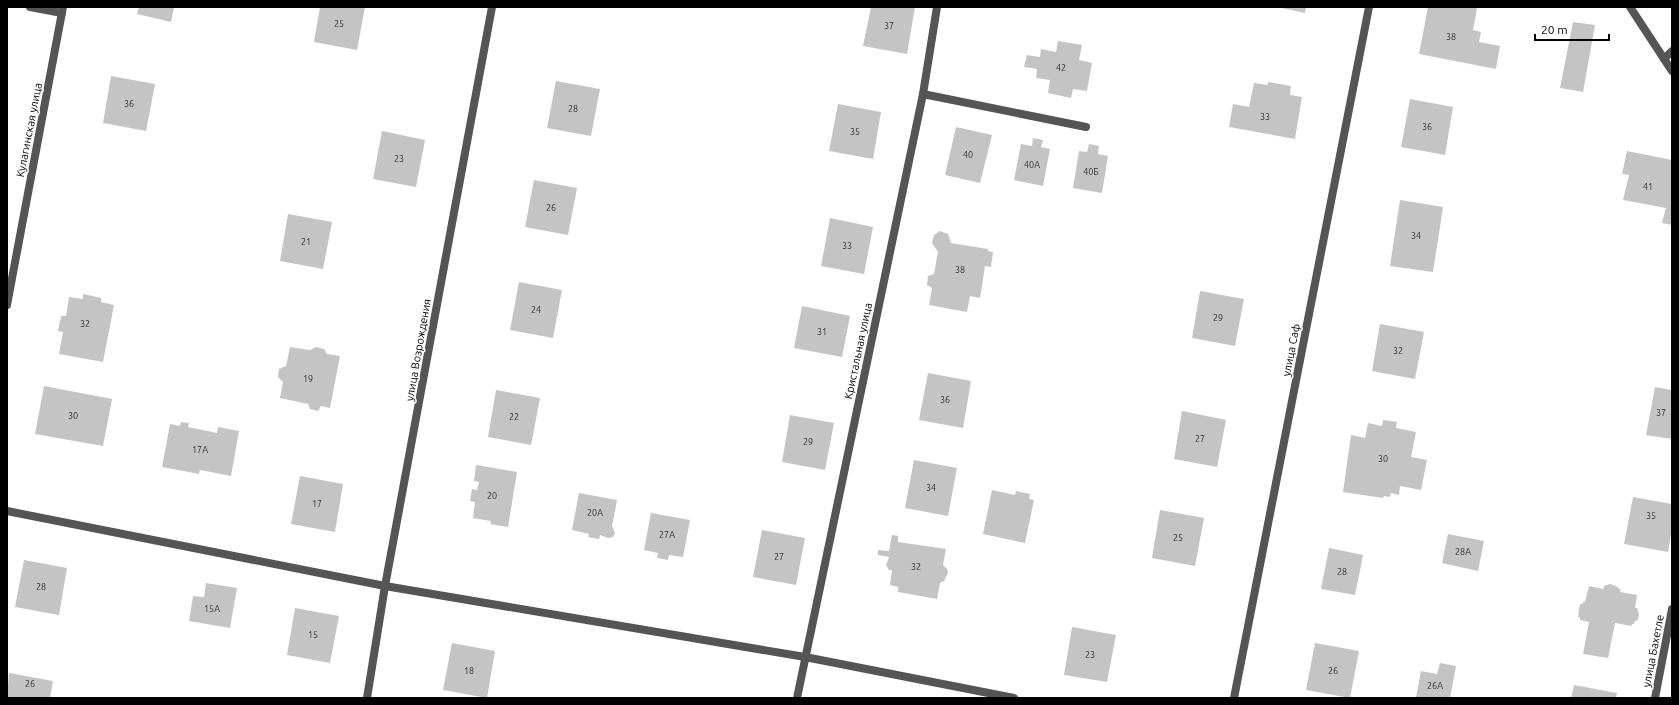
<svg xmlns="http://www.w3.org/2000/svg" width="1679" height="705" font-family="Ubuntu,sans-serif">
	<style>
		.building { fill: #c4c4c4 }
		.lines { fill: none; stroke-linecap: round; stroke-linejoin: round }
		.service { stroke: #555; stroke-width: 8 }
		.minor { stroke: #555; stroke-width: 8 }
		.tertiary { stroke: #555; stroke-width: 8 }
		.labels { text-anchor: middle; dominant-baseline: central; stroke-width: 3; stroke-linejoin: round; paint-order: stroke }
		.number-label { font-size: 9px; fill: #313131 }
		.street-label { font-size: 11px; fill: #000; stroke: #fff }
	</style>
	<rect width="100%" height="100%" fill="#fff"/>
	<g class="building">
		<polygon points="139,7 174,7 171,22 137,14"/>
		<polygon points="320,7 365,7 357,50 314,42"/>
		<polygon points="871,7 915,7 907,54 863,46"/>
		<polygon points="1277,7 1306,7 1305,13"/>
		<polygon points="1428,7 1470,7 1477,8 1473,30 1481,32 1479,42 1500,46 1496,69 1419,54"/>
		<polygon points="1573,22 1595,25 1583,92 1560,88"/>
		<polygon points="1058,41 1082,45 1079,60 1092,63 1087,91 1073,89 1071,98 1048,93 1050,80 1036,78 1037,69 1024,67 1027,55 1040,57 1041,49 1056,52"/>
		<polygon points="111,76 155,84 146,131 103,123"/>
		<polygon points="556,81 600,89 591,136 547,128"/>
		<polygon points="1268,82 1291,86 1290,95 1302,97 1295,139 1229,127 1233,104 1249,107 1254,83 1268,85"/>
		<polygon points="1410,99 1453,107 1445,155 1401,147"/>
		<polygon points="838,104 881,112 873,159 829,151"/>
		<polygon points="956,127 992,135 980,183 945,175"/>
		<polygon points="382,131 425,140 416,187 373,179"/>
		<polygon points="1033,138 1043,140 1041,147 1050,149 1043,186 1014,180 1021,144 1032,146"/>
		<polygon points="1089,144 1099,146 1098,154 1108,156 1102,193 1073,188 1079,151 1087,152"/>
		<polygon points="1627,151 1672,160 1672,225 1662,223 1666,208 1623,200 1629,175 1622,174"/>
		<polygon points="534,180 577,188 568,235 525,227"/>
		<polygon points="1400,200 1443,207 1433,272 1390,266"/>
		<polygon points="288,214 332,222 323,269 280,261"/>
		<polygon points="830,218 873,227 864,274 821,266"/>
		<polygon points="940,231 948,234 951,243 988,249 988,251 993,252 991,267 985,266 980,298 970,296 967,312 929,305 932,288 927,285 928,276 934,274 938,252 932,243 934,235"/>
		<polygon points="519,282 562,290 553,338 510,330"/>
		<polygon points="1200,291 1244,299 1235,346 1192,338"/>
		<polygon points="83,294 101,298 101,302 114,305 103,362 59,354 63,332 58,331 61,316 66,316 69,297 83,299"/>
		<polygon points="802,306 850,316 842,357 794,348"/>
		<polygon points="1380,324 1424,332 1415,379 1372,371"/>
		<polygon points="290,347 310,350 316,347 324,349 327,354 340,356 330,408 321,406 318,411 310,409 308,404 280,398 283,382 278,377 279,369 286,366"/>
		<polygon points="928,373 971,381 963,428 919,420"/>
		<polygon points="44,386 112,399 103,446 35,434"/>
		<polygon points="1655,387 1672,390 1672,439 1646,435"/>
		<polygon points="496,390 540,398 531,445 488,437"/>
		<polygon points="1182,411 1226,420 1217,467 1174,459"/>
		<polygon points="790,415 834,423 825,470 782,462"/>
		<polygon points="1383,420 1397,422 1396,428 1416,432 1411,457 1427,460 1421,490 1400,486 1399,495 1391,493 1390,497 1384,496 1383,498 1343,492 1351,435 1365,438 1368,423 1382,426"/>
		<polygon points="181,422 189,423 188,427 217,433 218,427 239,431 231,476 200,470 199,474 162,467 170,424 180,426"/>
		<polygon points="914,460 957,468 948,516 905,508"/>
		<polygon points="476,465 517,472 508,527 490,524 491,521 473,518 475,502 470,501 472,489 477,490 479,482 474,481"/>
		<polygon points="300,476 343,484 335,532 291,524"/>
		<polygon points="992,490 1015,495 1016,491 1030,494 1029,499 1034,500 1025,543 983,534"/>
		<polygon points="579,493 617,500 612,526 615,533 613,537 608,538 600,535 599,539 588,537 589,534 572,530"/>
		<polygon points="1633,497 1672,504 1672,528 1668,552 1624,544"/>
		<polygon points="1160,510 1204,518 1195,566 1152,558"/>
		<polygon points="651,513 690,520 683,557 669,555 668,560 657,558 658,553 644,550"/>
		<polygon points="762,530 805,538 796,585 753,577"/>
		<polygon points="1448,534 1484,541 1478,571 1442,563"/>
		<polygon points="892,535 898,536 898,542 946,549 943,565 947,569 948,573 944,581 940,583 937,599 898,592 898,587 890,585 892,570 889,570 886,565 889,557 878,555 878,550 889,551"/>
		<polygon points="1329,548 1363,555 1355,595 1321,589"/>
		<polygon points="24,560 67,568 59,615 15,607"/>
		<polygon points="206,583 237,588 230,628 189,621 193,596 204,597"/>
		<polygon points="1610,584 1616,586 1621,590 1620,592 1637,595 1635,608 1637,608 1639,614 1638,620 1634,622 1634,624 1632,624 1631,626 1615,623 1608,658 1583,654 1589,622 1580,620 1580,617 1578,617 1580,604 1583,604 1583,602 1585,602 1589,586 1603,589 1604,586"/>
		<polygon points="295,608 339,616 330,663 287,655"/>
		<polygon points="1072,627 1116,635 1107,682 1064,675"/>
		<polygon points="452,643 495,651 487,698 443,690"/>
		<polygon points="1315,643 1359,651 1350,698 1306,690"/>
		<polygon points="1440,663 1456,666 1450,698 1416,698 1421,671 1437,674"/>
		<polygon points="9,673 53,681 50,698 7,698"/>
		<polygon points="1574,685 1617,693 1616,698 1571,698"/>
	</g>
	<g class="lines">
		<g class="service">
			<polyline points="30,7 62,13"/>
			<polyline points="923,94 1086,127"/>
		</g>
		<g class="minor">
			<polyline points="1664,59 1672,51"/>
			<polyline points="7,305 63,7"/>
			<polyline points="7,511 385,586 805,657 1014,698"/>
			<polyline points="367,698 385,586 492,7"/>
			<polyline points="797,698 923,94 937,7"/>
			<polyline points="1234,698 1369,7"/>
			<polyline points="1655,698 1672,609"/>
		</g>
		<polyline class="tertiary" points="1630,7 1672,71"/>
	</g>
	<g class="labels">
		<g class="number-label">
			<text x="339" y="24">25</text>
			<text x="889" y="26">37</text>
			<text x="1451" y="37">38</text>
			<text x="1061" y="68">42</text>
			<text x="129" y="104">36</text>
			<text x="573" y="109">28</text>
			<text x="1265" y="117">33</text>
			<text x="1427" y="127">36</text>
			<text x="855" y="132">35</text>
			<text x="968" y="155">40</text>
			<text x="399" y="159">23</text>
			<text x="1032" y="165">40А</text>
			<text x="1091" y="172">40Б</text>
			<text x="1648" y="187">41</text>
			<text x="551" y="208">26</text>
			<text x="1416" y="236">34</text>
			<text x="306" y="242">21</text>
			<text x="847" y="246">33</text>
			<text x="960" y="270">38</text>
			<text x="536" y="310">24</text>
			<text x="1218" y="318">29</text>
			<text x="85" y="324">32</text>
			<text x="822" y="332">31</text>
			<text x="1398" y="351">32</text>
			<text x="308" y="379">19</text>
			<text x="945" y="400">36</text>
			<text x="1661" y="413">37</text>
			<text x="73" y="416">30</text>
			<text x="514" y="417">22</text>
			<text x="1200" y="439">27</text>
			<text x="808" y="442">29</text>
			<text x="200" y="450">17А</text>
			<text x="1383" y="459">30</text>
			<text x="931" y="488">34</text>
			<text x="492" y="496">20</text>
			<text x="317" y="504">17</text>
			<text x="595" y="513">20А</text>
			<text x="1651" y="516">35</text>
			<text x="667" y="535">27А</text>
			<text x="1178" y="538">25</text>
			<text x="1463" y="552">28А</text>
			<text x="779" y="557">27</text>
			<text x="916" y="567">32</text>
			<text x="1342" y="572">28</text>
			<text x="41" y="587">28</text>
			<text x="212" y="609">15А</text>
			<text x="313" y="635">15</text>
			<text x="1090" y="655">23</text>
			<text x="469" y="671">18</text>
			<text x="1333" y="671">26</text>
			<text x="30" y="684">26</text>
			<text x="1435" y="686">26А</text>
		</g>
		<g class="street-label">
			<text transform="translate(29 130) rotate(-79)">Кулагинская улица</text>
			<text transform="translate(418 350) rotate(-80)">улица Возрождения</text>
			<text transform="translate(1291 350) rotate(-79)">улица Саф</text>
			<text transform="translate(858 351) rotate(-78)">Кристальная улица</text>
			<text transform="translate(1653 651) rotate(-79)">улица Бахетле</text>
		</g>
	</g>
	<rect width="1679" height="705" fill="none" stroke="#000000" stroke-width="16"/>
	<path d="M1535 34v6h74v-6" fill="none" stroke="#000000" stroke-width="2"/>
	<text x="1541" y="34" font-size="12" fill="#000000" stroke="#ffffff" stroke-width="3" paint-order="stroke">20 m</text>
</svg>
